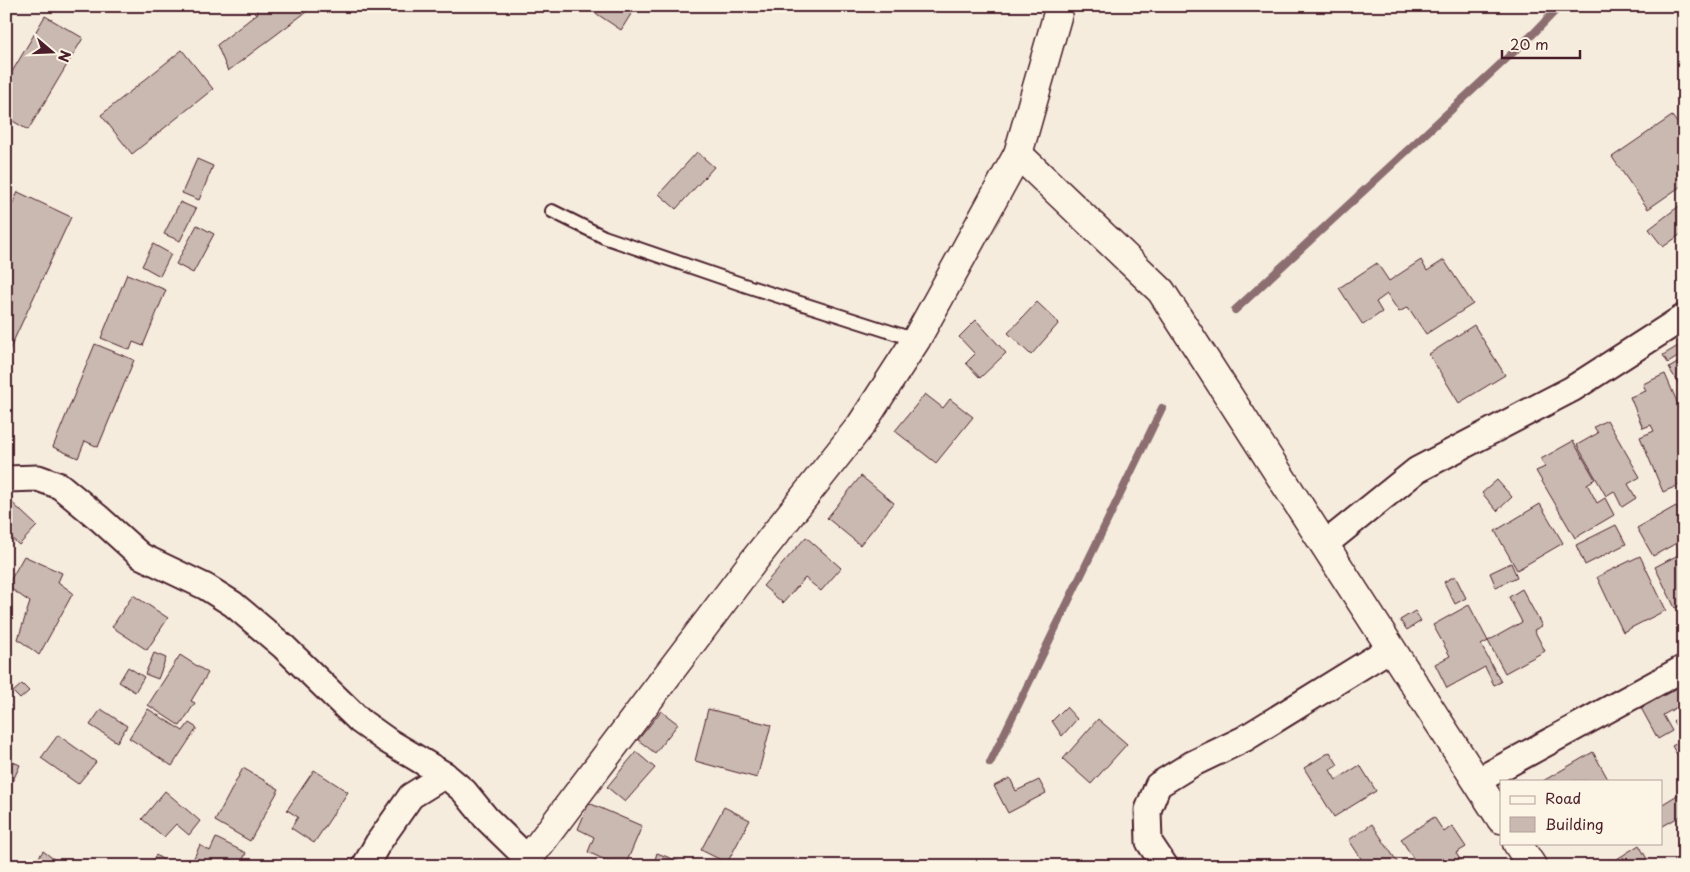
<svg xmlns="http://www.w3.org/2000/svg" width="1690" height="872" font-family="'Playpen Sans',sans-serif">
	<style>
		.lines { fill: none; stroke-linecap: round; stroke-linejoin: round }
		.stream { stroke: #8c6e70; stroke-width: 8 }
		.building { fill: #cab9b1; stroke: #4a1f2b }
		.service-casing { stroke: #4a1f2b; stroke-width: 16 }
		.minor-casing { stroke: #4a1f2b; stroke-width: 29 }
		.tertiary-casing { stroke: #4a1f2b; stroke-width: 31 }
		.service { stroke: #fcf5e5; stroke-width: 12 }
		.minor { stroke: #fcf5e5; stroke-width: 25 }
		.tertiary { stroke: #fcf5e5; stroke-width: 28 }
	</style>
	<rect width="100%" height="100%" fill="#f5ecde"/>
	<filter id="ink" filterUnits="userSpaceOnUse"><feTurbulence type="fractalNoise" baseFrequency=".02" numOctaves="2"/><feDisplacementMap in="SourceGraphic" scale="10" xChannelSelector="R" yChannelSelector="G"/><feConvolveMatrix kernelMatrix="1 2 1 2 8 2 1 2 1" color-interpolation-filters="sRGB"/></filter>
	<g filter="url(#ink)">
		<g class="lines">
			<g class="stream">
				<polyline points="1235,310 1533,34 1560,6"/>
				<polyline points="990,763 1162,408"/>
			</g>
		</g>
		<g class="building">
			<polygon points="255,6 314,6 228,71 217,45 258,13"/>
			<polygon points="585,6 636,6 621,30"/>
			<polygon points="45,16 83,38 28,130 6,117 6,82"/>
			<polygon points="182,50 213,89 132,154 101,115"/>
			<polygon points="1672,116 1684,132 1684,184 1648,209 1612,157"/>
			<polygon points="697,152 714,167 676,209 659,194"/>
			<polygon points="197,159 213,166 199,200 182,193"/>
			<polygon points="18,192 71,217 6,357 6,218"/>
			<polygon points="180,202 196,209 180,241 164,234"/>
			<polygon points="1683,203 1684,232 1663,247 1649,229"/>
			<polygon points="197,225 214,234 193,273 176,264"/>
			<polygon points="153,244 171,254 160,276 142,266"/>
			<polygon points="1421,260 1427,271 1444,260 1473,304 1426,334 1408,307 1399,312 1387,294 1376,302 1382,312 1363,325 1339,288 1377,263 1389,281"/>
			<polygon points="127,274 166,290 143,346 133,342 130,350 101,338"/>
			<polygon points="1037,302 1059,323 1031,355 1008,333"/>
			<polygon points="976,320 1006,353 980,378 966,363 975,354 959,337"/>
			<polygon points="1474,325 1505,375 1459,403 1429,354"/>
			<polygon points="1683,343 1684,353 1668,363 1663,355"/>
			<polygon points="95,344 134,360 98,447 85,441 78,458 53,447"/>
			<polygon points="1684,359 1684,393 1669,368"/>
			<polygon points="1665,374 1684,418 1684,483 1663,492 1640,437 1654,431 1651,425 1643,428 1630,397 1646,391 1643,384"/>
			<polygon points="925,394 943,408 950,399 973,417 936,463 895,431"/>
			<polygon points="1607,420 1640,477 1628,484 1636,498 1622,507 1614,491 1606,496 1577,445 1598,433 1594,427"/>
			<polygon points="1573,441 1595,479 1587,484 1597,503 1605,498 1614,515 1575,538 1536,471 1545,467 1541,459"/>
			<polygon points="861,476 894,503 860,545 827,518"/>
			<polygon points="1497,480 1512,497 1497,511 1482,493"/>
			<polygon points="6,497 37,526 19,545 6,533"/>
			<polygon points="1540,504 1563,543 1517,570 1495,531"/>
			<polygon points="1676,506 1684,520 1684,539 1653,556 1637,528"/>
			<polygon points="1616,525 1626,544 1585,565 1576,545"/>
			<polygon points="806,537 841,568 821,591 805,578 783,603 763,586"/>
			<polygon points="1684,552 1684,603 1675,608 1655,567"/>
			<polygon points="24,556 62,573 58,582 73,593 39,655 18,639 30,602 7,586"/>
			<polygon points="1640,556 1666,610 1623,632 1597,577"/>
			<polygon points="1511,563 1517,577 1496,587 1490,573"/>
			<polygon points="1455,576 1466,598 1455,604 1444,582"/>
			<polygon points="1522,589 1542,626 1534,630 1545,651 1505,673 1488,641 1522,622 1509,597"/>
			<polygon points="133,595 168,618 147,650 112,627"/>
			<polygon points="1469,605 1488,641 1481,645 1501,682 1494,685 1485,667 1447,688 1435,664 1450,656 1433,625"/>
			<polygon points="1415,611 1421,621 1407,630 1400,620"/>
			<polygon points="154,653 166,658 158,679 145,674"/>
			<polygon points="180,655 208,673 191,701 195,703 180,726 148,705"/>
			<polygon points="128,667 144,677 135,692 119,682"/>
			<polygon points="22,684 29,691 20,699 13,692"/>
			<polygon points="1681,686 1684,691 1684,703 1663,715 1672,731 1658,739 1641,708"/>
			<polygon points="6,702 11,706 6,712"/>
			<polygon points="1066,707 1077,719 1062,736 1052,721"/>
			<polygon points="101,709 127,726 117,742 90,725"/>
			<polygon points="148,709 183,731 189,723 197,728 172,766 129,738"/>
			<polygon points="708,709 771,725 757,778 695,761"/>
			<polygon points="661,711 678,724 655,753 638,740"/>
			<polygon points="1684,714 1684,738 1673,721"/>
			<polygon points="1098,719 1127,744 1091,784 1063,759"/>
			<polygon points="58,735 96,762 78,784 41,758"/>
			<polygon points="1684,739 1684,766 1672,746"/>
			<polygon points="636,752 655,768 625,802 607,787"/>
			<polygon points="1330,752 1338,765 1330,770 1336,780 1360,765 1376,791 1334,817 1304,768"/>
			<polygon points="1593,752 1609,781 1543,781"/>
			<polygon points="6,759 20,765 6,796"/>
			<polygon points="243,768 279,789 250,841 215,821"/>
			<polygon points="314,770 348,792 314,843 291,828 298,817 287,810"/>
			<polygon points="1010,778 1016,791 1039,780 1046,793 1008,813 994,786"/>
			<polygon points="165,791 200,821 189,835 176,824 164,837 142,819"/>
			<polygon points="1684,791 1684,814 1663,826 1661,823 1661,805"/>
			<polygon points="589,803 642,826 625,866 618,866 588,852 594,837 578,829"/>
			<polygon points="724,807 750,820 727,863 701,850"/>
			<polygon points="1434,817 1444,832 1452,826 1466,847 1456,853 1464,866 1418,866 1401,839"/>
			<polygon points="1372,824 1400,866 1366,866 1349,840"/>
			<polygon points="216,838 246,853 240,866 190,866 200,845 210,851"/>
			<polygon points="1639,845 1651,866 1606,866"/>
			<polygon points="43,851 63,866 33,866"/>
			<polygon points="657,853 691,866 653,866"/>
			<polygon points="156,855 172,866 149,866"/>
		</g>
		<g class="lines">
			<g class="service-casing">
				<polyline id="service" points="552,211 604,237 747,286 916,340"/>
			</g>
			<g class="minor-casing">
				<g id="minor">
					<polyline points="6,479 38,478 60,486 100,519 141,556 206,587 233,604 284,647 360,721 388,741 445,775 464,791 486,818 528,859"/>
					<polyline points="1324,545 1417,470 1572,389 1684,317"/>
					<polyline points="1477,781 1684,668"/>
					<polyline points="365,866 378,843 411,796 445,775"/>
					<polyline points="1165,866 1149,842 1148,810 1158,785 1192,764 1244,739 1391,648"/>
				</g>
			</g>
			<g class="tertiary-casing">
				<g id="tertiary">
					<polyline points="1018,154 1161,291 1501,819"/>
					<polyline points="1517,843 1532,866"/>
					<polyline points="523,866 752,563 861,425 916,340 1018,154 1060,6"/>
				</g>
			</g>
			<use href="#service" class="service"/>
			<use href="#minor" class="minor"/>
			<use href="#tertiary" class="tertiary"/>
		</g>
	</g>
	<rect width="1690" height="872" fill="none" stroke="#fcf5e5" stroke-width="25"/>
	<rect x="12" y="12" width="1665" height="847" fill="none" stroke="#4a1f2b" stroke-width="2" filter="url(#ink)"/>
	<rect x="1500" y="780" width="162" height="65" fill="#fcf5e5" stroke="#b59f9b"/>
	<rect x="1510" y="796" width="25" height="8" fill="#fcf5e5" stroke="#b59f9b"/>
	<text x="1545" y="804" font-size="15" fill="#4a1f2b">Road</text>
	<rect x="1510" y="817" width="25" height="15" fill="#cab9b1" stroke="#b59f9b"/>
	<text x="1545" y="830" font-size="15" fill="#4a1f2b">Building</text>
	<g transform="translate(52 52) rotate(109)" stroke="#fcf5e5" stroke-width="4" paint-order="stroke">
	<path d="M0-4L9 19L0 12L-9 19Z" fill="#4a1f2b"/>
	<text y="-8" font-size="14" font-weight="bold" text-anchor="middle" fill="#4a1f2b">N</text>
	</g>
	<path d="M1502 50v8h78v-8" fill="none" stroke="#4a1f2b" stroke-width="2.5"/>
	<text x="1510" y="50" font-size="15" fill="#4a1f2b" stroke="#fcf5e5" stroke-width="4" paint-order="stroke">20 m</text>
</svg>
